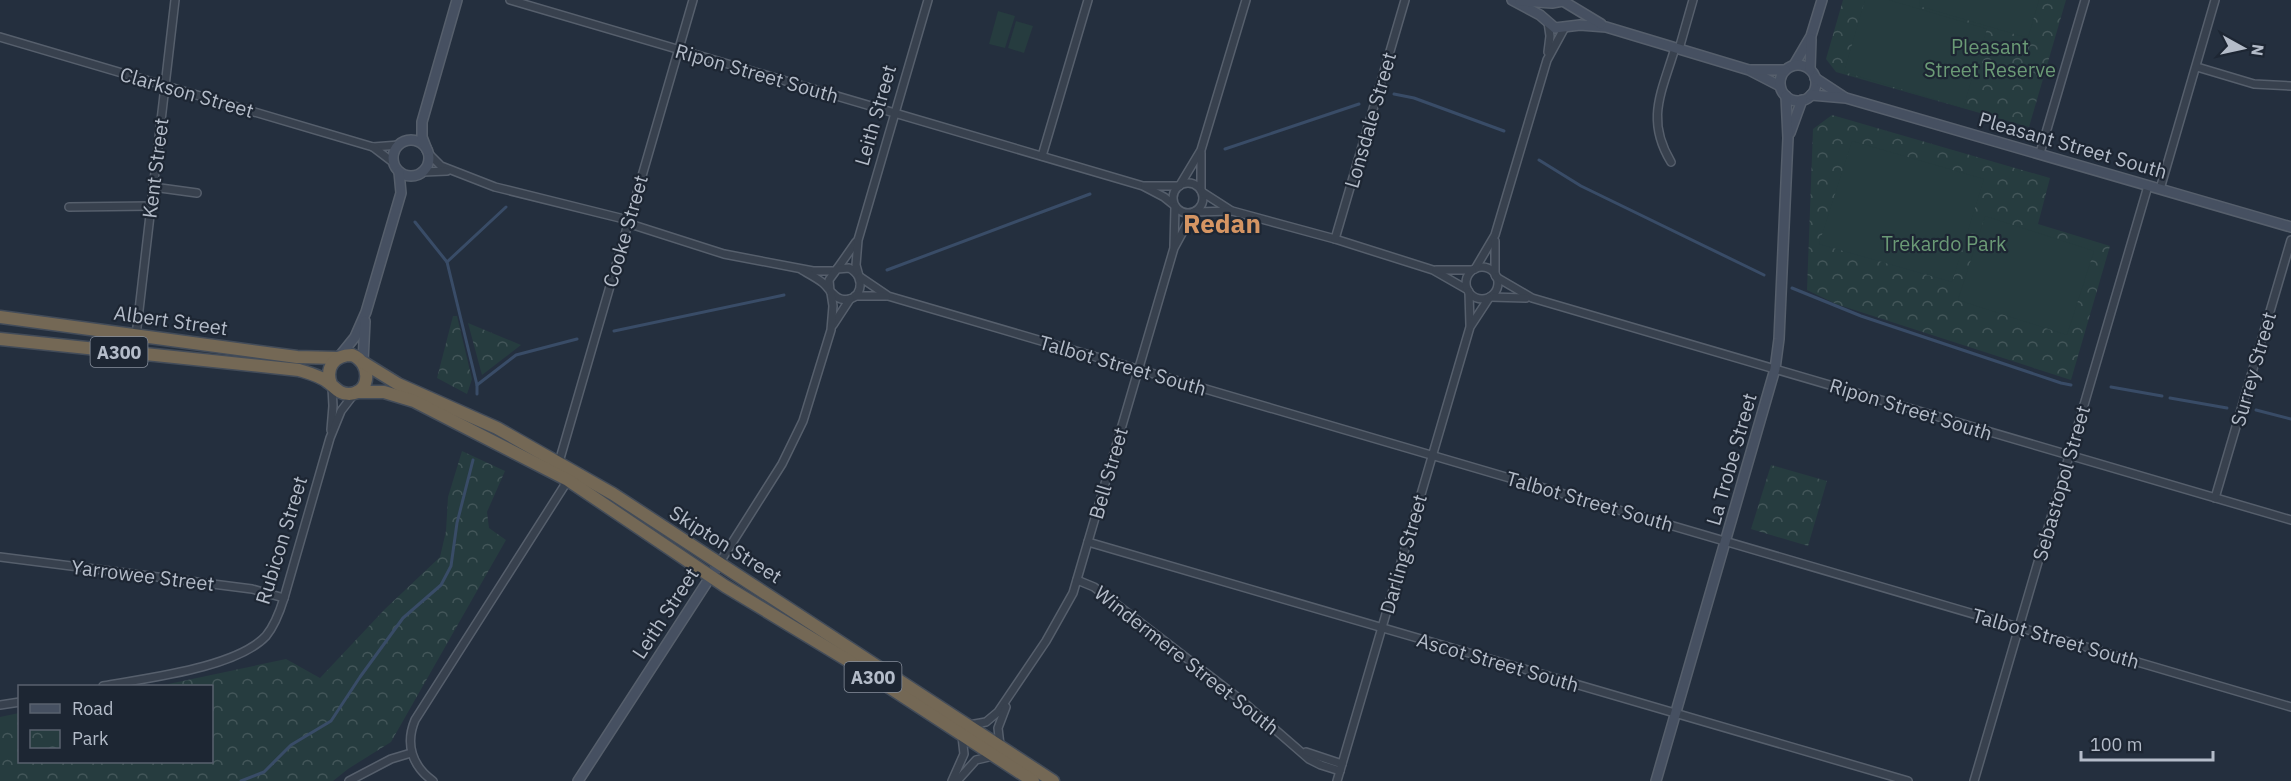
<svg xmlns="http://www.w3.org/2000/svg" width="2291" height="781" font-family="'IBM Plex Sans',sans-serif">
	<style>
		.park { fill: url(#park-crowns) }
		.garden { fill: #263c3f }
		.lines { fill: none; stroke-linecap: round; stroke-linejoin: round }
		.stream { stroke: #394c67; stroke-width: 3 }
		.street-casing { stroke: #565f6c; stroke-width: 10 }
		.secondary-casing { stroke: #565f6c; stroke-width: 12 }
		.highway-casing { stroke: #434c59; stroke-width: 15 }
		.street { stroke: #38414e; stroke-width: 7 }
		.secondary { stroke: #465061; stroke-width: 9 }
		.highway { stroke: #746855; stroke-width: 12 }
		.labels { text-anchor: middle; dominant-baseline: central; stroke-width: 4.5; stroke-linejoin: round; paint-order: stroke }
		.shield { fill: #1d2633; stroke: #878f9c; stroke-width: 1.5 }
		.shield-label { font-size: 18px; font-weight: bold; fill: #b4bcc9 }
		.park-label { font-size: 20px; fill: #6b9a76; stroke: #1d2633 }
		.street-label { font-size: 20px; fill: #b4bcc9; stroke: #1d2633 }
		.district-label { font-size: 26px; font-weight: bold; fill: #d59563; stroke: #1d2633 }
	</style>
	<defs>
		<pattern id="park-crowns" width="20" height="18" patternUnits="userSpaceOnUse" patternTransform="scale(1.5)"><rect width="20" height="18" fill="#263c3f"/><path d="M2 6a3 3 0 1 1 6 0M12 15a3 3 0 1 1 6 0" fill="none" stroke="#435659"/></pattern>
	</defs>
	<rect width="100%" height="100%" fill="#242f3e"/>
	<g class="park">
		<polygon points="1843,0 2066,0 2029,127 1836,72 1826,59"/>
		<polygon points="1832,115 2050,178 2038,224 2110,246 2071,380 1836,304 1807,290 1813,129"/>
		<polygon points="453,316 457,316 472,379 467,394 437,378"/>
		<polygon points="468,323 521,345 482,375"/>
		<polygon points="462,451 505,471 487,512 489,528 506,540 391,742 348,769 333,781 0,781 0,717 19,713 20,762 212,762 212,686 159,686 286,659 320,678 385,609 440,557 446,531 448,497"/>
		<polygon points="1771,465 1827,481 1808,546 1751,529"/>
	</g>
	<g class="garden">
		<polygon points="1865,0 1889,0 1987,29 1963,108 1844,72"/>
		<polygon points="1920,0 2039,0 2028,38 1919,6"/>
		<polygon points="998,11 1015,16 1005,48 989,44"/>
		<polygon points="1016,21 1033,26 1024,53 1008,48"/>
		<polygon points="1852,141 1984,179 1952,282 1819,244"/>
		<polygon points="1985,216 2094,251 2067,335 1958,300"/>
	</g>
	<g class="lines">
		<g class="stream">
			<polyline points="1394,94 1414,98 1504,131"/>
			<polyline points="1225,149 1359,104"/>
			<polyline points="1539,160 1581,186 1764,275"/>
			<polyline points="415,222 447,262 477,385"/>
			<polyline points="447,262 506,207"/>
			<polyline points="887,270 1090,194"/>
			<polyline points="1792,288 1861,316 2061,383 2071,385"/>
			<polyline points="614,331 784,295"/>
			<polyline points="2111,387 2162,396"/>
			<polyline points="477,394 477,385 516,355 577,339"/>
			<polyline points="2170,398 2227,408"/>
			<polyline points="2256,410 2291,419"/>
			<polyline points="241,781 264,772 291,745 331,721 360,677 403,618 441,585 451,566 457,523 473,460"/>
		</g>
		<g class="street-casing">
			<g id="street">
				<polyline points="510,0 1143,186 1164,197 1174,205"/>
				<polyline points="0,37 373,147 399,145"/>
				<polyline points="1679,49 1693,0"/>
				<polyline points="1548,52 1550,36 1548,22"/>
				<polyline points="2197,67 2254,84 2291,86"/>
				<polyline points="373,147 394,163"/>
				<polyline points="2040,153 2085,0"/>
				<polyline points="429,154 441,166 495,187 628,220"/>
				<polyline points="1042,156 1088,0"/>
				<path d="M1671,162C1645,119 1662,92 1675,48"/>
				<polyline points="423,172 447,171"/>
				<circle cx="1188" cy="198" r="15"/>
				<polyline points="1180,185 1201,150 1246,0"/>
				<polyline points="1145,186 1179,186"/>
				<polyline points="153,187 197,193"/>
				<polyline points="2160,189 2215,0"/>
				<polyline points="1201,190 1201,153"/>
				<polyline points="1202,192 1230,210"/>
				<polyline points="69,207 150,206"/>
				<polyline points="1195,212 1232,211 1335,239 1433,270 1468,290"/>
				<polyline points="627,223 724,254 813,271 835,271"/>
				<polyline points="1335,239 1405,0"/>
				<polyline points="1174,246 1175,207"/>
				<circle cx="1482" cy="283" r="16"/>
				<polyline points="837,269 856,242"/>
				<polyline points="1475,269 1495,235 1547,60 1565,27"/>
				<path d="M802,270C809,274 817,278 823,283C829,288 833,297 841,299C861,304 868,277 849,268L837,269L829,280L830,291"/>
				<polyline points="1436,270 1472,270"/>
				<polyline points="1495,275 1495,241"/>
				<polyline points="859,276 856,265 858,240 928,0"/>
				<polyline points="860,277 888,296 2291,707"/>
				<polyline points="1496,277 1532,298 2291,520"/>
				<polyline points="1469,292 1470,325"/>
				<polyline points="855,296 886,296"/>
				<polyline points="1490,297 1526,298"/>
				<polyline points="833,325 850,299"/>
				<polyline points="136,336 175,0"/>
				<polyline points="331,430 333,406 332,387"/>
				<polyline points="559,462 693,0"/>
				<polyline points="2215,498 2291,240"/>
				<polyline points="1088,542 1908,781"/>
				<polyline points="0,557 252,589 284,598"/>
				<polyline points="720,562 782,464 803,421 831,330 833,306 831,293"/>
				<polyline points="1077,580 1094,587 1241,700 1309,759 1321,765 1340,771"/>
				<path d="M103,686C146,678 236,668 266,636C275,625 280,611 284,598L330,438L341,411L354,394"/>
				<polyline points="0,705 20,702"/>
				<polyline points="969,725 986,722 998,712 1046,641 1073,593 1174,248 1193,213"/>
				<polyline points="1000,745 998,728 1006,707"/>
				<polyline points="1306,752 1342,764"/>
				<polyline points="349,781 391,759 411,753"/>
				<path d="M433,781C412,766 405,744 415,720L568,480"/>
				<polyline points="952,781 964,754 962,736"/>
				<polyline points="957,781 976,760 993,756"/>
				<polyline points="1337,781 1470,327 1489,298"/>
				<polyline points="1974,781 2148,186"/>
			</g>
		</g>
		<g class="secondary-casing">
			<g id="secondary">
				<polyline points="1512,0 1540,15 1555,28 1580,25 1606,27 1749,70 1780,86"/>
				<polyline points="1520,1 1552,3 1563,1 1601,24"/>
				<polyline points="1794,65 1811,36 1822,0"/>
				<circle cx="1798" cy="83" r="18"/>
				<polyline points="1810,69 1811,39"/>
				<polyline points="1751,70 1785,70"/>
				<polyline points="1815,78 1844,97"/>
				<polyline points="1811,95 1846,98 2291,227"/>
				<polyline points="1790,133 1802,100"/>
				<circle cx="411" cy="158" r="18"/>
				<polyline points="427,150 422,137 422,122 457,0"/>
				<polyline points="338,358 355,337 366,312 401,193 399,172"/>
				<polyline points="363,362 365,321"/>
				<polyline points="578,781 720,562"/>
				<polyline points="1656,781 1775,369 1779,339 1788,138 1786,96"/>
			</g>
		</g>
		<g class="highway-casing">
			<g id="highway">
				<polyline points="0,317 297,357 337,358"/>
				<path d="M0,339L299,370C309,373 321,376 329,383C336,388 339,394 349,394C372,393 371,362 352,355C334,355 325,368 331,384"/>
				<polyline points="364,363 398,384 497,428 613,494 1053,781"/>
				<polyline points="357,392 384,392 414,401 568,480 725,586 849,661 1033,781"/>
			</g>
		</g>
		<use href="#street" class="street"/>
		<use href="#secondary" class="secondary"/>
		<use href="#highway" class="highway"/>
	</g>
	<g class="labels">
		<g class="shield">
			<rect x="90.5" y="337" width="57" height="30" rx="4.5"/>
			<rect x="844.5" y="662" width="57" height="30" rx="4.5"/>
		</g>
		<g class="shield-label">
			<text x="119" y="352">A300</text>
			<text x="873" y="677">A300</text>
		</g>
		<g class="park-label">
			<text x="1990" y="46">Pleasant<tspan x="1990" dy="23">Street Reserve</tspan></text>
			<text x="1944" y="243">Trekardo Park</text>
		</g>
		<g class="street-label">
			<text transform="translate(757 73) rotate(16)">Ripon Street South</text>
			<text transform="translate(187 92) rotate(16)">Clarkson Street</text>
			<text transform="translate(875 115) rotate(-74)">Leith Street</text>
			<text transform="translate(1370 120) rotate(-74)">Lonsdale Street</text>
			<text transform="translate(2073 145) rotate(16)">Pleasant Street South</text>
			<text transform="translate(155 168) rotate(-83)">Kent Street</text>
			<text transform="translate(625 231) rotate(-74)">Cooke Street</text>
			<text transform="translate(171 320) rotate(8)">Albert Street</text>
			<text transform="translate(1123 365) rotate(16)">Talbot Street South</text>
			<text transform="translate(2253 369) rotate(-74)">Surrey Street</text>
			<text transform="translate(1911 409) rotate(17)">Ripon Street South</text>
			<text transform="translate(1731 459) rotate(-74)">La Trobe Street</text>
			<text transform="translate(1108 473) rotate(-74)">Bell Street</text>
			<text transform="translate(2061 483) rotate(-74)">Sebastopol Street</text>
			<text transform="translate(1590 501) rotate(16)">Talbot Street South</text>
			<text transform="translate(281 540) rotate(-73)">Rubicon Street</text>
			<text transform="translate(726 544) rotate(32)">Skipton Street</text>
			<text transform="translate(1403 554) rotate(-74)">Darling Street</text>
			<text transform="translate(143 575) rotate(7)">Yarrowee Street</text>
			<text transform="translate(665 613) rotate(-57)">Leith Street</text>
			<text transform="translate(2056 638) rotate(16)">Talbot Street South</text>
			<text transform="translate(1187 660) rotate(38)">Windermere Street South</text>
			<text transform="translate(1498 662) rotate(16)">Ascot Street South</text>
		</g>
		<g class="district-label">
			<text x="1222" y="223">Redan</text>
		</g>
	</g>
	<rect x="18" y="685" width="195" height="78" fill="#1d2633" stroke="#59626f" stroke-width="1.5"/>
	<rect x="30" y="704" width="30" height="9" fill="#465061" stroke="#59626f" stroke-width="1.5"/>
	<text x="72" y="715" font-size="18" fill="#b4bcc9">Road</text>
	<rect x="30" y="730" width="30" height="18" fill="url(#park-crowns)" stroke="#59626f" stroke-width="1.5"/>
	<text x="72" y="745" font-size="18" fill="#b4bcc9">Park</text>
	<g transform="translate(2243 48) rotate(98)" stroke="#1d2633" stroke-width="4.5" paint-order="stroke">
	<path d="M0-4.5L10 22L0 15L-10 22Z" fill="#b4bcc9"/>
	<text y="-9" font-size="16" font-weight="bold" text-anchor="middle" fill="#b4bcc9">N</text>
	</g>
	<path d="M2081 751v9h132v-9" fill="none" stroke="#b4bcc9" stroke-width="3"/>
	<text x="2090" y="751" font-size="18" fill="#b4bcc9" stroke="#1d2633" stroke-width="4.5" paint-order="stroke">100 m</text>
</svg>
